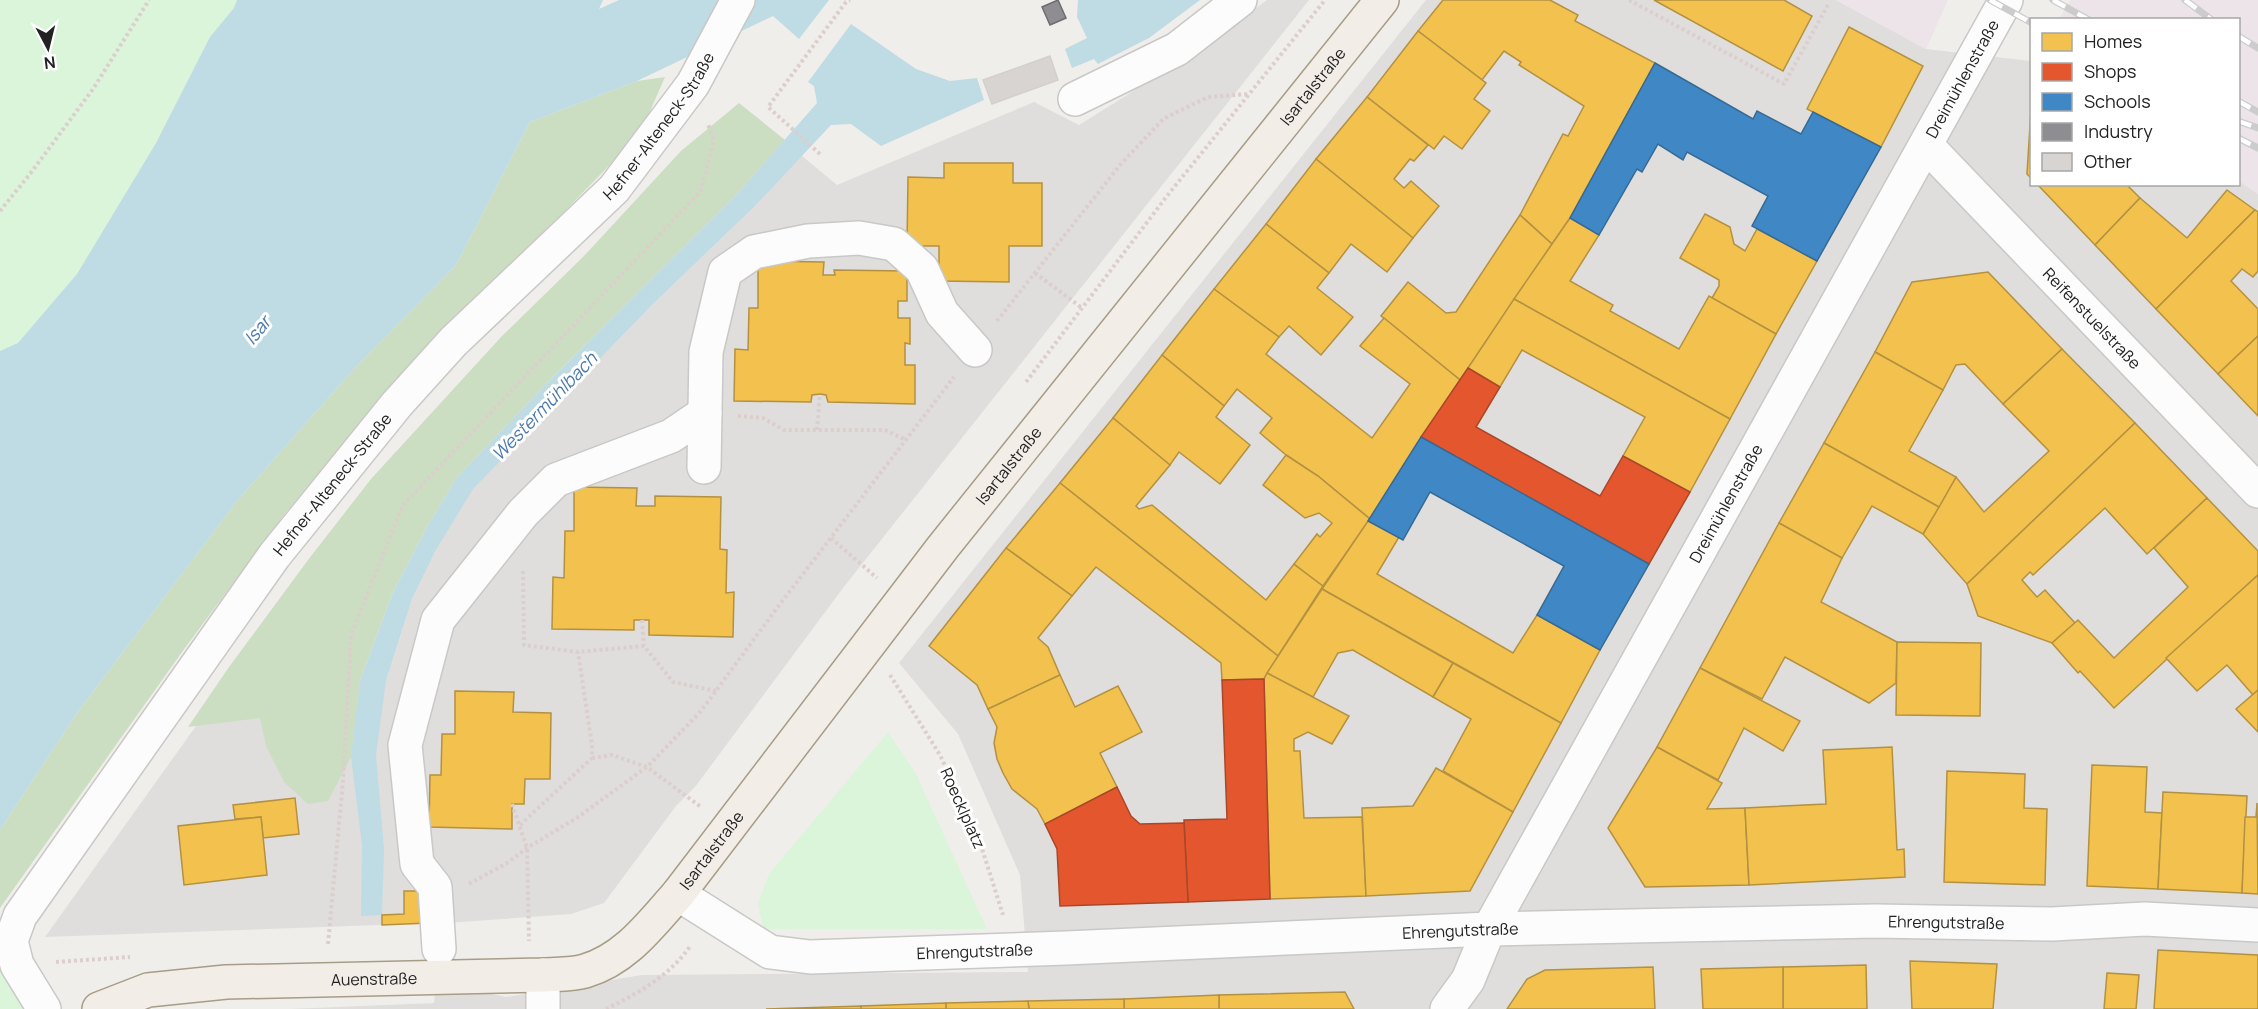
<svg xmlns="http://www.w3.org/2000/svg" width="2258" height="1009" font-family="Manrope,sans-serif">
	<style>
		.residential { fill: #dfdedc }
		.industrial { fill: #ede4e9 }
		.forest { fill: #cbdec1 }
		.park { fill: #daf5da }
		.parking { fill: #e0dfde }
		.water { fill: #bfdbe3 }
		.homes { fill: #f2c14e; stroke: #b49141; stroke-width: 1.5 }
		.shops { fill: #e4572e; stroke: #aa472a; stroke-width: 1.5 }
		.schools { fill: #3f88c5; stroke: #366994; stroke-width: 1.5 }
		.industry { fill: #8d8d92; stroke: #6d6d70; stroke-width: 1.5 }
		.building { fill: #d7d4d2; stroke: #d3d0cc; stroke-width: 1.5 }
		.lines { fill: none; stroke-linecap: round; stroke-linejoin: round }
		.minor-casing { stroke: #c9c8c7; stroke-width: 36 }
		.major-casing { stroke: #a79c86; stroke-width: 36 }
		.path { stroke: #dccecd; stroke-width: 4; stroke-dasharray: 3 3; stroke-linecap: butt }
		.minor { stroke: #fdfcfc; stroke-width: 33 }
		.major { stroke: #f3ede7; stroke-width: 33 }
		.rail-casing { stroke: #ccc; stroke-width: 7 }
		.rail { stroke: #fff; stroke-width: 4.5; stroke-dasharray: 14; stroke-linecap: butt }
		.labels { text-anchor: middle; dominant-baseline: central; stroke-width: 6; stroke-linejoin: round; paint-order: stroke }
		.street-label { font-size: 16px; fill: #222; stroke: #fff }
		.water-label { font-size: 18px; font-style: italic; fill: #4a7aab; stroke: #fff }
	</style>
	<rect width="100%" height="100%" fill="#f0eeeb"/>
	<g class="residential">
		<polygon points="1267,0 1309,0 843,588 695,787 676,806 604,903 571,914 461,922 45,937 216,698 386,681 412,599 436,550 472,489 653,304 753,208 801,155 837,185 1034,102 1079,125 1188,57"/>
		<polygon points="1426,0 1836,0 1926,49 2031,61 2032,184 2238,184 2239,181 2258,194 2258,1009 289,1009 434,1003 435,993 483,992 506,997 642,975 1028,972 1020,875 958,734 899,663"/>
	</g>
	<g class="industrial">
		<polygon points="1836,0 1948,0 1926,49"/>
		<polygon points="2071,0 2258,0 2258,194 2239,181 2238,20 2059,19"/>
	</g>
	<g class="forest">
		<polygon points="665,77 647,118 631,143 462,317 326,464 283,516 182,652 0,908 0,830 77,713 237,501 354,369 456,265 530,122 637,81"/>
		<polygon points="739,103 785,140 736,195 549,381 457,477 427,527 393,592 360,681 351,757 328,801 308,804 284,782 266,746 260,718 188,727 229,667 308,560 371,479 502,336 584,256 681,151"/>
	</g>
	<g class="park">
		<polygon points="0,0 237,0 234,8 210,37 156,143 77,274 18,343 0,351"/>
		<polygon points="888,732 915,772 987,929 763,929 758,903 769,874"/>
		<polygon points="0,962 26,1009 0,1009"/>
	</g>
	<polygon class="parking" points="1839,940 1839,950 1723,952 1723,942"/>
	<g class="water">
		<polygon points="237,0 603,0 599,9 619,0 829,0 799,39 773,16 637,81 530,122 456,265 354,369 237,501 77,713 0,830 0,351 18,343 77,274 156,143 210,37 234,8"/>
		<polygon points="1078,0 1200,0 1149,38 1098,64 1094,59 1072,68 1065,49 1087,38 1077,17"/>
		<polygon points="851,24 916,69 950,81 977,78 984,100 881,146 851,124 831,125 753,208 653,304 473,489 436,550 412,599 386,681 376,755 384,849 382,915 361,916 362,845 351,757 360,681 393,592 427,527 457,477 549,381 736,195 817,103 814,86 808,82"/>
	</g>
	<g class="homes">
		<polygon points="1443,0 1550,0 1578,15 1575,21 1655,63 1570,218 1552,244 1520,215 1563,134 1568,136 1584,106 1519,65 1521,62 1504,51 1482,80 1418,31"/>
		<polygon points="1654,0 1784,0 1812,16 1783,71"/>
		<polygon points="1849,27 1923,66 1881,147 1807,109"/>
		<polygon points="1418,31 1486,83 1474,99 1490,111 1462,149 1444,136 1434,149 1367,97"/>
		<polygon points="2032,93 2032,179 2027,174"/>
		<polygon points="1367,97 1428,145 1414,161 1410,159 1394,179 1404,188 1411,181 1439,206 1413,238 1316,159"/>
		<polygon points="1316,159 1413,238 1387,272 1351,244 1329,273 1266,224"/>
		<polygon points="944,163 1013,163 1013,183 1042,183 1042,246 1009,246 1009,282 939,281 939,246 907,246 908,177 944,178"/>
		<polygon points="2037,184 2126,184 2140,198 2095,245"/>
		<polygon points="2227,190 2255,210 2156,309 2095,245 2140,198 2187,238"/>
		<polygon points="2255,210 2258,212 2258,271 2253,277 2242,269 2231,281 2258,309 2258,336 2218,374 2156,309"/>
		<polygon points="1705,214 1730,227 1734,244 1745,251 1757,229 1817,261 1776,334 1712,298 1719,286 1719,280 1680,258"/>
		<polygon points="1520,215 1552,244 1460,380 1381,316 1408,282 1446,313 1456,312"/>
		<polygon points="1570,218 1599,235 1570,281 1613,305 1610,311 1679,349 1709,296 1776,334 1730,419 1514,299"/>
		<polygon points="1266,224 1329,273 1317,288 1353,317 1321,355 1289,326 1279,337 1214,289"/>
		<polygon points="758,261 824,262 823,275 835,275 834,270 907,271 907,301 898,301 898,318 910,318 910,344 905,343 905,365 915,365 915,404 828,402 826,395 820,394 812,395 811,402 734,401 735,349 748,350 749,308 758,308"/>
		<polygon points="1988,272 2062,349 2003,404 1965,364 1956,365 1943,390 1875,352 1912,282"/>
		<polygon points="1214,289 1279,337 1266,354 1372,438 1410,384 1360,346 1384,318 1460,380 1370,519 1318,476 1286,455 1260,433 1272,418 1237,389 1224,406 1162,355"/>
		<polygon points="1514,299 1730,419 1690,492 1623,456 1645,417 1522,350 1500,387 1468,368"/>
		<polygon points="2258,336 2258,416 2218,374"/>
		<polygon points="2062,349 2135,423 1967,584 1923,534 1956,477 1984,512 2049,451 2003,404"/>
		<polygon points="1875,352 1943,390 1909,451 1956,477 1939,507 1824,443"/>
		<polygon points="1162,355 1224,406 1216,417 1250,445 1220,484 1179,452 1170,465 1113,418"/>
		<polygon points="1113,418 1170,465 1136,506 1139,509 1152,505 1266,600 1294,564 1323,586 1278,656 1060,483"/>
		<polygon points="2135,423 2207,498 2147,554 2105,508 2033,575 2030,572 2022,580 2037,597 2045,590 2075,623 2052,643 1978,616 1967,584"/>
		<polygon points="1824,443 1939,507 1923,534 1872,506 1842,558 1779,523"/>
		<polygon points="1286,455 1318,476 1370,519 1323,586 1294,564 1317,534 1320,537 1332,523 1319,513 1305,518 1263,485"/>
		<polygon points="1060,483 1278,656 1264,679 1222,680 1221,663 1096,567 1072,596 1006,548"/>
		<polygon points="574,487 637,488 636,506 655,506 655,496 721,497 720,549 727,550 726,593 734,592 733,637 649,635 649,620 634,620 634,630 552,629 553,577 564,578 565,531 574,531"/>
		<polygon points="2207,498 2258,551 2258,575 2114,708 2080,671 2078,673 2052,643 2078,620 2114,658 2188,587 2154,548"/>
		<polygon points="1368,521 1399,537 1377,574 1513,653 1537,615 1600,650 1561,723 1322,589"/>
		<polygon points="1779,523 1842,558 1821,602 1897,642 1896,683 1869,703 1785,657 1762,699 1700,668"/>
		<polygon points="1006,548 1072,596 1038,638 1048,647 1060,675 988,709 977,685 929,646"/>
		<polygon points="2258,575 2258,690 2253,695 2227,665 2197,691 2166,658"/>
		<polygon points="1322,589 1453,663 1433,697 1353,650 1338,653 1313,697 1267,673"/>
		<polygon points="1897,642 1981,643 1980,716 1896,715"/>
		<polygon points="1453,663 1561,723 1513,812 1443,771 1471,719 1433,697"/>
		<polygon points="1700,668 1800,721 1783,751 1744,728 1718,780 1657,747"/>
		<polygon points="1267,673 1349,716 1332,744 1308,732 1294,739 1294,751 1300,751 1304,818 1362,817 1366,896 1270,899 1264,679"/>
		<polygon points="1060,675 1075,707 1118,686 1142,732 1100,753 1117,787 1045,824 1037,809 1012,789 1003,773 997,759 994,743 997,727 988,709"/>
		<polygon points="2258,690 2258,732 2236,709"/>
		<polygon points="455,691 514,692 513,712 551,713 550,779 525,779 524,804 512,804 512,829 429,827 430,775 441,775 442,734 455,734"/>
		<polygon points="1657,747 1722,783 1707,809 1745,808 1749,885 1645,887 1608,828"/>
		<polygon points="1892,747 1897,850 1904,849 1905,877 1749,885 1745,808 1826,804 1823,750"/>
		<polygon points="2092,765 2147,767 2145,812 2162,813 2158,889 2087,886"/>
		<polygon points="1436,768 1513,812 1470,891 1366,896 1362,808 1413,806"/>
		<polygon points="1947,771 2025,774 2024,808 2047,809 2045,885 1944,882"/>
		<polygon points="2163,792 2247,796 2242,893 2158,889"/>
		<polygon points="295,798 299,834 263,838 261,817 235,819 233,805"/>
		<polygon points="2257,803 2258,894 2242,893 2245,817 2256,817"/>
		<polygon points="261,817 267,875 184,885 178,826"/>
		<polygon points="404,891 428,891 429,923 382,925 382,915 404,914"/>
		<polygon points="2158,950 2258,955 2258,1009 2154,1009"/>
		<polygon points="1910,961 1997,964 1993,1009 1912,1009"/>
		<polygon points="1866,965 1867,1009 1783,1009 1783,967"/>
		<polygon points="1653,967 1655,1009 1507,1009 1527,979 1545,970"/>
		<polygon points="1783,967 1783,1009 1703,1009 1701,969"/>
		<polygon points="2107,973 2139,975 2136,1009 2104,1009"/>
		<polygon points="1345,992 1354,1009 1219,1009 1219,995"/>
		<polygon points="1219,995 1219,1009 1124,1009 1124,999"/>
		<polygon points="1124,999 1124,1009 1029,1009 1028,1001"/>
		<polygon points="1028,1001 1029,1009 946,1009 946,1003"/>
		<polygon points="946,1003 946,1009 861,1009 861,1006"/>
		<polygon points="861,1006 861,1009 766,1009"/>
	</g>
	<g class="shops">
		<polygon points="1468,368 1500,387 1476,427 1600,496 1623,456 1690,492 1649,564 1421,437"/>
		<polygon points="1264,679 1270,899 1188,902 1184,820 1227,819 1222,680"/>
		<polygon points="1117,787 1131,816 1140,824 1184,823 1188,902 1060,906 1057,849 1045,824"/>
	</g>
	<g class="schools">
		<polygon points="1655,63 1753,119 1757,111 1801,134 1813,112 1881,147 1817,261 1752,226 1768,196 1687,152 1683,160 1658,144 1642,172 1637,169 1599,235 1570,218"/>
		<polygon points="1421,437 1649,564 1600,650 1537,615 1564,566 1430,492 1403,540 1368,521"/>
	</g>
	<polygon class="industry" points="1058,0 1066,18 1050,25 1042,7"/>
	<polygon class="building" points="1050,56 1058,80 992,104 983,80"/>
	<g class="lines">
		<g class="minor-casing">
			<g id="minor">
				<polyline points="1075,99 1177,49 1240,0"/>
				<path id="s1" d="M1926,145L2258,491"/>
				<polyline points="704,467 706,352 725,272 754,252 808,241 859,238 894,244 922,269 942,313 975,350"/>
				<path id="s2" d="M678,894L770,952L810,957L1066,948L1489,929L1678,925L1875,921L2052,924L2145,919L2258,925"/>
				<polyline points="439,949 435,887 417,864 405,745 438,620 523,513 556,480 671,436 705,413"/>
				<polyline points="543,975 543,1009"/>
				<path id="s3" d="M44,1009L17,965L11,941L20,916L274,556L397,404L453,342L614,189L693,84L738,0"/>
				<path id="s4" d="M1447,1009L1468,980L1489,929L2006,0"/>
			</g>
		</g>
		<g class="major-casing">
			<g id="major">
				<path id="s5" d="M99,1009L148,990L226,982L543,975C556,974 572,975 585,971C626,959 651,924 678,894L943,547L1382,0"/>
			</g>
		</g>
		<g class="path">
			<polyline points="1629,0 1784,84 1828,5"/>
			<polyline points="820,154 768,107 846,2 850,0"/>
			<polyline points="0,211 30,174 93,89 149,0"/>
			<polyline points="1035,273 1082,308"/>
			<polyline points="997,321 1120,165 1163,119 1208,97 1249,94"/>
			<polyline points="1026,382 1167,196 1325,0"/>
			<polyline points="738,416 763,418 784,430 885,430 906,440"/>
			<polyline points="817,430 820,394"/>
			<polyline points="831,538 877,578"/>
			<polyline points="523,571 524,645 578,652 644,646 673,682 716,691"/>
			<polyline points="642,620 644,646"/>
			<polyline points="890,675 940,755 978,836 1003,915"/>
			<polyline points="592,758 612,755 647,767 701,807"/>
			<polyline points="512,804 527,848 529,941"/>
			<polyline points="520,825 592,758 592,745 578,652"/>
			<polyline points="469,884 507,863 527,848 578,817 647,767 701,711 777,608 954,377"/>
			<polyline points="328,944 343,781 351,635 403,505 700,192 714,140 708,124"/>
			<polyline points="56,962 130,957"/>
			<path d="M606,1009C637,994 671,975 691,945"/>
		</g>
		<use href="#minor" class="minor"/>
		<use href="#major" class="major"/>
		<g class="rail-casing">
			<g id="rail">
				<polyline points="1990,0 2032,23"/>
				<polyline points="2053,0 2089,20"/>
				<polyline points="2185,0 2212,20"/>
				<polyline points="2238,36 2258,48"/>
				<polyline points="2238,101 2258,112"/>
				<polyline points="2238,121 2258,128"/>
				<polyline points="2238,138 2258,148"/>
			</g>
		</g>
		<use href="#rail" class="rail"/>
	</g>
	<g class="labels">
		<g class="street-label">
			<text stroke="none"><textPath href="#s4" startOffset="1064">Dreimühlenstraße</textPath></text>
			<text stroke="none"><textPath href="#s5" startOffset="1640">Isartalstraße</textPath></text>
			<text stroke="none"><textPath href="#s3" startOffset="1122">Hefner-Alteneck-Straße</textPath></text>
			<text stroke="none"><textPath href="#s1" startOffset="240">Reifenstuelstraße</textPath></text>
			<text stroke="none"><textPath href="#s5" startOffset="1154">Isartalstraße</textPath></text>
			<text stroke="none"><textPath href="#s3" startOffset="636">Hefner-Alteneck-Straße</textPath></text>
			<text stroke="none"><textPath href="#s4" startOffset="578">Dreimühlenstraße</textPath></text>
			<text transform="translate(963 808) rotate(66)">Roecklplatz</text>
			<text stroke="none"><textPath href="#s5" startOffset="668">Isartalstraße</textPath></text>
			<text stroke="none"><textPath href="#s2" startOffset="1286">Ehrengutstraße</textPath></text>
			<text stroke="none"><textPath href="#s2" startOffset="800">Ehrengutstraße</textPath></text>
			<text stroke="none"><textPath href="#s2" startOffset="314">Ehrengutstraße</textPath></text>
			<text stroke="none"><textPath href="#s5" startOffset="279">Auenstraße</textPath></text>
		</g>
		<g class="water-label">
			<text transform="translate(257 330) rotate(-51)">Isar</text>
			<text transform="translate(544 406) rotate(-46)">Westermühlbach</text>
		</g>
	</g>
	<rect x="2030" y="18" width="210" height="168" fill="#ffffff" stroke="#a7a7a7" stroke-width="1.5"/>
	<rect x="2042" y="33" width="30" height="18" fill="#f2c14e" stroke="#a7a7a7" stroke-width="1.5"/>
	<text x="2084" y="48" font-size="18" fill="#222222">Homes</text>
	<rect x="2042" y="63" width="30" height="18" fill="#e4572e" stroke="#a7a7a7" stroke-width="1.5"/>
	<text x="2084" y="78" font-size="18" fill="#222222">Shops</text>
	<rect x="2042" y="93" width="30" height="18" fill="#3f88c5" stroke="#a7a7a7" stroke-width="1.5"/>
	<text x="2084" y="108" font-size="18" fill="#222222">Schools</text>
	<rect x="2042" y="123" width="30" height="18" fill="#8d8d92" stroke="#a7a7a7" stroke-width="1.5"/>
	<text x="2084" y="138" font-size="18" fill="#222222">Industry</text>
	<rect x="2042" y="153" width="30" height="18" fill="#d7d4d2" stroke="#a7a7a7" stroke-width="1.5"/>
	<text x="2084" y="168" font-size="18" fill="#222222">Other</text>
	<g transform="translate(48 48) rotate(173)" stroke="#ffffff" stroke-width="4.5" paint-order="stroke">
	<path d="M0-4.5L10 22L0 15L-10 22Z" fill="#222222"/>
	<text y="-9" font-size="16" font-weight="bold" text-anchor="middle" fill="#222222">N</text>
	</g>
</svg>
